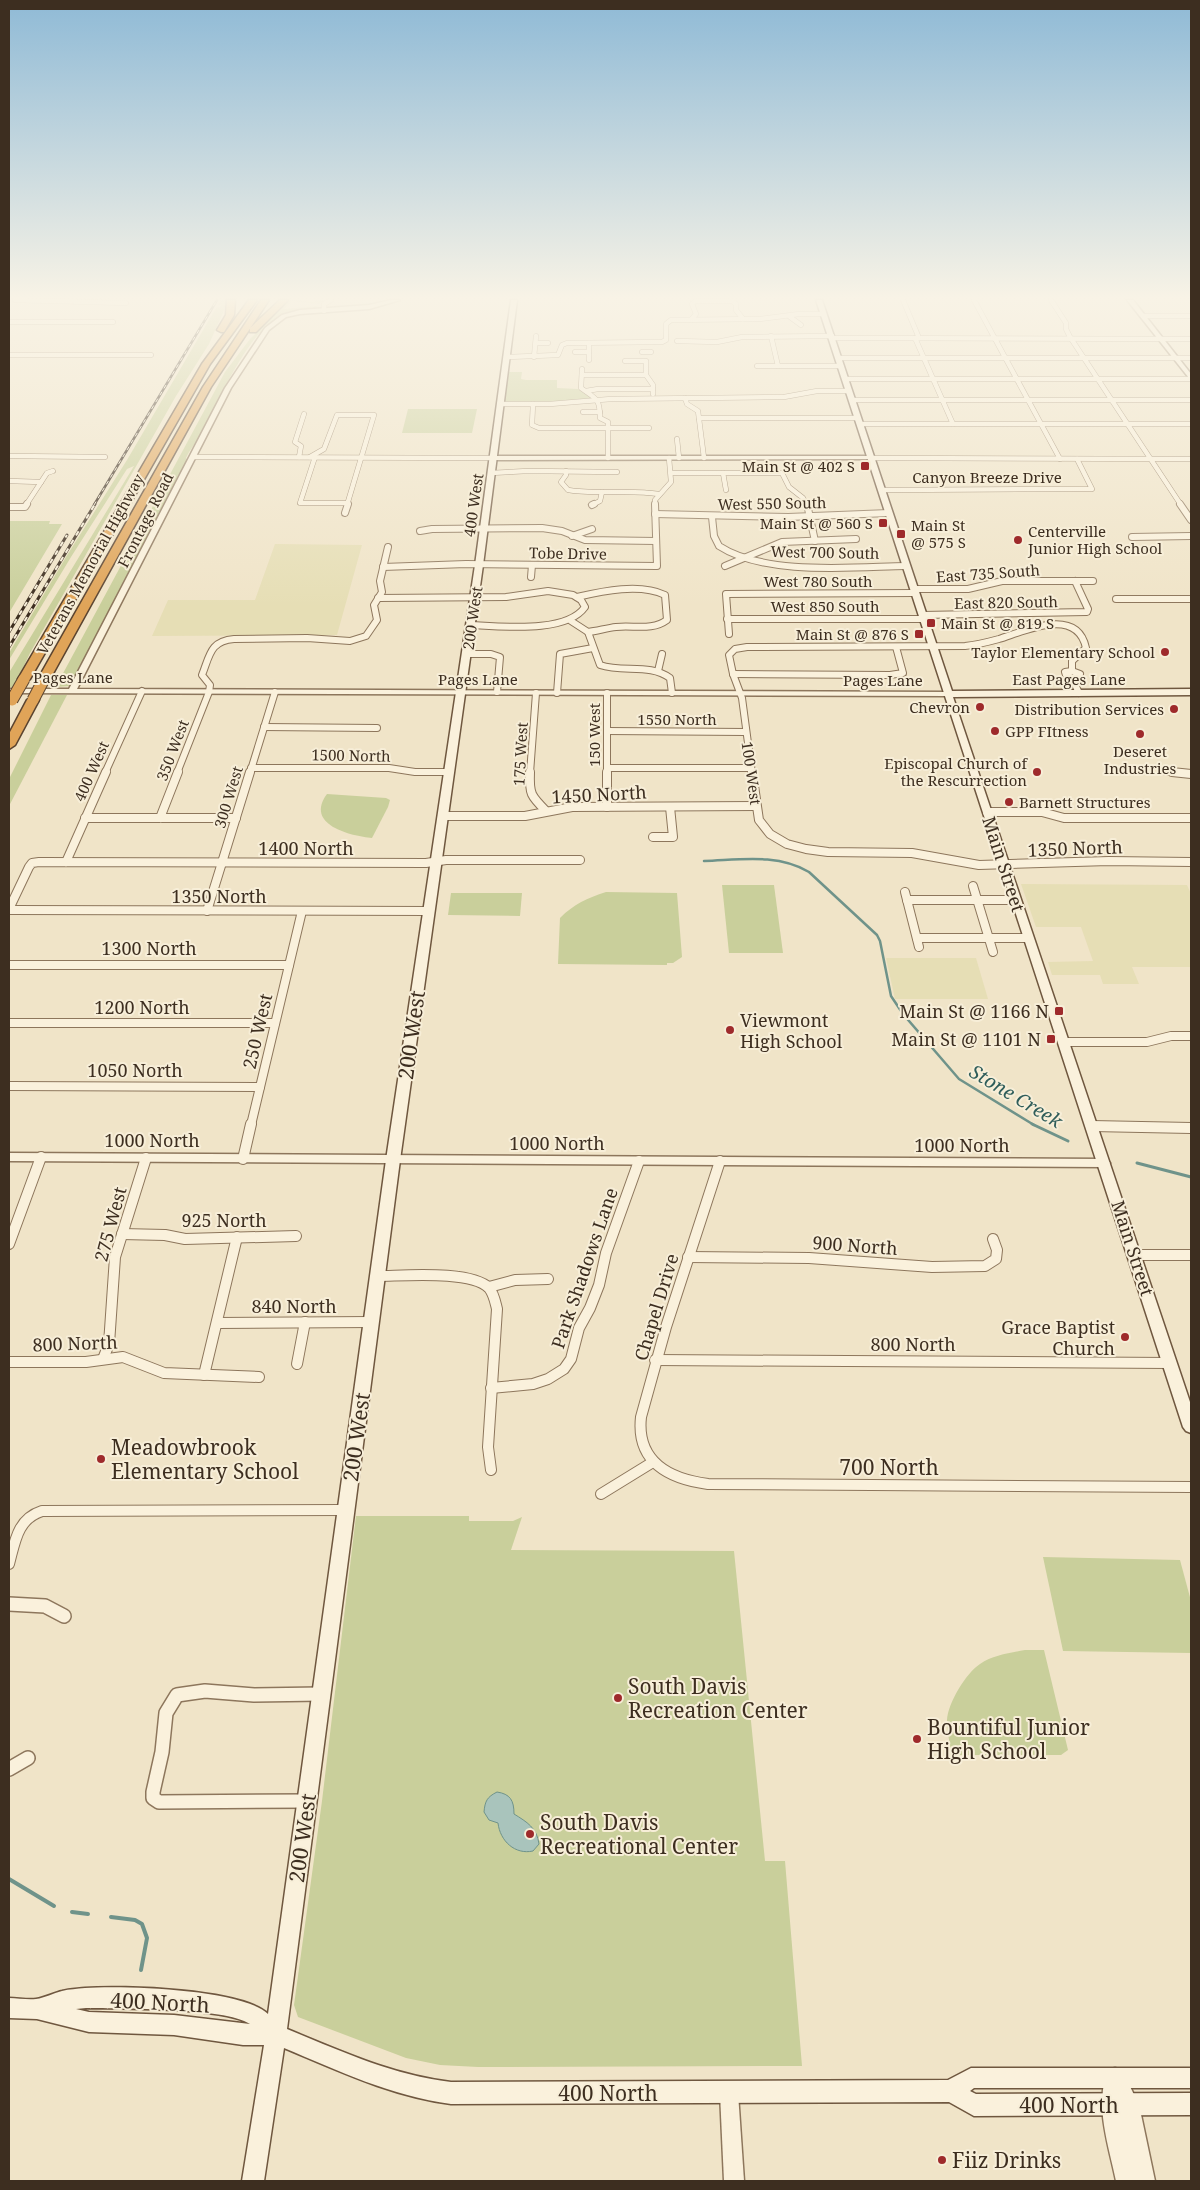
<svg xmlns="http://www.w3.org/2000/svg" width="1200" height="2190" font-family="'Noto Serif',serif">
	<style>
		.farmland { fill: #e6deb5 }
		.green { fill: #c9cf9b }
		.water { fill: #a9c4bc; stroke: #6f938a }
		.lines { fill: none; stroke-linecap: round; stroke-linejoin: round }
		.stream-far2 { stroke: #6f938a; stroke-width: 2.5 }
		.stream-far1 { stroke: #6f938a; stroke-width: 3 }
		.stream { stroke: #6f938a; stroke-width: 4 }
		.minor-far4-casing { stroke: #8d765c; stroke-width: 5.5 }
		.minor-far3-casing { stroke: #8d765c; stroke-width: 8 }
		.minor-far2-casing { stroke: #8d765c; stroke-width: 10 }
		.minor-far1-casing { stroke: #8d765c; stroke-width: 12 }
		.minor-casing { stroke: #8d765c; stroke-width: 16 }
		.tertiary-casing { stroke: #8d765c; stroke-width: 3 }
		.secondary-casing { stroke: #6f573f; stroke-width: 3 }
		.motorway-casing { stroke: #5b4430; stroke-width: 3 }
		.minor-far4 { stroke: #faf1dc; stroke-width: 4.5 }
		.minor-far3 { stroke: #faf1dc; stroke-width: 6 }
		.minor-far2 { stroke: #faf1dc; stroke-width: 8 }
		.minor-far1 { stroke: #faf1dc; stroke-width: 10 }
		.minor { stroke: #faf1dc; stroke-width: 13 }
		.tertiary { fill: #faf1dc; fill-rule: evenodd }
		.secondary { fill: #faf1dc; fill-rule: evenodd }
		.motorway { fill: #e0a458; fill-rule: evenodd }
		.rail-far1-casing { stroke: #3d2e20; stroke-width: 2.5 }
		.rail-casing { stroke: #3d2e20; stroke-width: 3 }
		.rail-far1 { stroke: #f7eed8; stroke-width: 1; stroke-dasharray: 4; stroke-linecap: butt }
		.rail { stroke: #f7eed8; stroke-width: 2; stroke-dasharray: 5; stroke-linecap: butt }
		.motorway-bridge-casing { stroke: #5b4430; stroke-width: 13; stroke-linecap: butt }
		.motorway-bridge { stroke: #e0a458; stroke-width: 11 }
		.poi-dot { fill: #9e2a2b; stroke: #f7eed8; stroke-width: 2 }
		.labels { text-anchor: middle; dominant-baseline: central; stroke-width: 4; stroke-linejoin: round; paint-order: stroke }
		.far-poi-label { font-size: 15px; fill: #3d2e20; stroke: #f7eed8; text-anchor: end }
		.far-street-label { font-size: 15px; fill: #3d2e20; stroke: #f7eed8 }
		.street-label { font-size: 18px; fill: #3d2e20; stroke: #f7eed8 }
		.poi-label { font-size: 18px; fill: #3d2e20; stroke: #f7eed8; text-anchor: end }
		.water-label { font-size: 19px; font-style: italic; fill: #2f5d5a; stroke: #f7eed8 }
		.near-street-label { font-size: 21px; fill: #3d2e20; stroke: #f7eed8 }
		.near-poi-label { font-size: 21px; fill: #3d2e20; stroke: #f7eed8; text-anchor: start }
	</style>
	<rect width="100%" height="100%" fill="#f0e4c8"/>
	<g class="farmland">
		<polygon points="275,544 362,545 337,635 152,636 168,600 255,600"/>
		<polygon points="1021,884 1187,885 1191,894 1191,967 1132,967 1139,984 1103,984 1100,975 1052,975 1048,962 1093,961 1081,927 1036,927"/>
		<polygon points="886,958 976,958 988,999 895,999"/>
	</g>
	<g class="green">
		<polygon points="221,300 227,300 226,306 209,344 176,396 30,653 14,687 9,687 10,671 134,466 127,469 71,557 9,660 9,653 66,557 127,460 216,308 220,307 221,305 218,305"/>
		<path d="M289,300L314,302L317,300H325L319,304L292,301L284,309L318,306L317,308C302,311 285,313 273,321C244,340 217,405 200,435C196,443 190,449 186,458L187,460L70,686L54,687L60,679L225,372L250,339Z"/>
		<polygon points="504,372 522,372 521,379 526,380 557,380 557,388 578,389 597,400 501,404"/>
		<polygon points="408,409 477,409 472,433 402,433"/>
		<polygon points="9,521 50,521 49,524 62,524 9,613"/>
		<polygon points="51,695 67,695 9,806 9,779"/>
		<path d="M327,794L386,798L390,800L388,807L372,838C351,836 304,825 327,794Z"/>
		<polygon points="722,885 774,885 783,953 729,953"/>
		<path d="M606,892L677,893L682,957L673,963H667V965L558,964L560,918C574,904 587,898 606,892Z"/>
		<polygon points="451,893 522,893 520,916 448,915"/>
		<polygon points="356,1516 469,1516 469,1521 513,1521 522,1517 511,1550 734,1551 765,1861 785,1861 802,2066 478,2067 440,2065 406,2058 298,2017 294,2005 322,1801"/>
		<polygon points="1043,1557 1180,1560 1191,1601 1191,1653 1063,1651"/>
		<path d="M1025,1650H1044L1068,1750L1061,1755H952C950,1744 947,1732 947,1720C948,1703 966,1673 980,1664C993,1655 1010,1653 1025,1650Z"/>
	</g>
	<path class="water" d="M497,1792C510,1794 514,1800 514,1814C527,1822 537,1828 539,1844L533,1851C515,1855 500,1841 498,1823L489,1820L484,1812C485,1801 487,1797 497,1792Z"/>
	<g class="lines">
		<path class="stream-far2" d="M704,861C739,860 777,853 809,872L877,935L880,941L891,996L903,1014L959,1079L1034,1125"/>
		<g class="stream-far1">
			<polyline points="1032,1124 1068,1141"/>
			<polyline points="1137,1163 1191,1177"/>
		</g>
		<g class="stream">
			<polyline points="9,1879 54,1906"/>
			<polyline points="72,1912 88,1914"/>
			<polyline points="111,1917 135,1920 142,1924 147,1938 141,1970"/>
		</g>
		<g class="minor-far4-casing">
			<g id="minor-far4">
				<polyline points="15,300 126,303"/>
				<polyline points="731,300 736,304 736,310 743,319"/>
				<polyline points="903,300 919,338"/>
				<polyline points="974,300 1060,459"/>
				<polyline points="1051,300 1066,323 1066,329 1070,337 1181,505"/>
				<polyline points="324,311 324,304 331,300"/>
				<polyline points="1143,316 1191,316"/>
				<polyline points="790,317 801,325"/>
				<polyline points="691,320 696,314 692,304 695,301 730,301"/>
				<polyline points="9,322 113,322"/>
				<polyline points="771,336 778,366"/>
				<polyline points="832,338 1191,339"/>
				<polyline points="915,338 953,424"/>
				<polyline points="677,341 717,342 742,337 832,336"/>
				<polyline points="536,343 548,343"/>
				<polyline points="589,343 589,360"/>
				<polyline points="575,352 589,352"/>
				<polyline points="642,352 651,352"/>
				<polyline points="9,355 151,355"/>
				<polyline points="506,357 558,355 562,345 567,343 662,342 666,340 666,324 671,320 760,319 799,314 824,314"/>
				<polyline points="534,357 536,336"/>
				<polyline points="838,358 1191,358"/>
				<polyline points="625,361 646,361 646,375 653,385 653,394"/>
				<polyline points="757,366 841,366"/>
				<path d="M582,369L581,388C596,399 600,398 600,418L608,422V458"/>
				<polyline points="582,375 646,375"/>
				<polyline points="845,379 1191,379"/>
				<polyline points="586,391 598,389 653,389"/>
				<polyline points="685,398 687,404 698,411 704,458"/>
				<polyline points="852,400 1191,400"/>
				<polyline points="501,404 550,404 611,399 784,397 817,391 849,391"/>
				<polyline points="533,404 532,425 539,428 649,428"/>
				<polyline points="583,412 600,412"/>
				<polyline points="699,418 858,418"/>
				<polyline points="860,424 1191,424"/>
				<polyline points="677,439 679,458"/>
				<polyline points="9,456 105,457"/>
				<polyline points="193,457 493,458"/>
				<polyline points="299,457 301,446 295,442 304,414"/>
				<polyline points="310,457 324,449 337,415 374,415 347,505"/>
				<polyline points="315,457 300,503 348,503"/>
				<polyline points="871,458 1191,459"/>
				<path d="M566,471V475L561,482L568,490C598,495 629,489 659,494"/>
				<polyline points="491,473 528,471 617,472"/>
				<polyline points="672,473 782,473 789,487 803,498 807,505"/>
				<polyline points="723,473 726,490"/>
				<polyline points="9,481 41,482"/>
				<polyline points="882,490 1092,489 1077,459"/>
				<polyline points="26,505 47,473 53,471"/>
				<polyline points="592,505 600,501 602,492"/>
				<polyline points="655,505 655,500 671,482 669,458"/>
			</g>
		</g>
		<g class="minor-far3-casing">
			<g id="minor-far3">
				<polyline points="807,504 815,541"/>
				<polyline points="1180,504 1191,520"/>
				<polyline points="592,505 594,504"/>
				<polyline points="9,507 25,507 27,504"/>
				<polyline points="345,513 348,504"/>
				<polyline points="655,514 788,517 889,513"/>
				<path d="M712,517L714,536L719,546C765,576 853,567 906,566"/>
				<polyline points="420,531 432,529 542,528 562,531 585,540 656,541"/>
				<polyline points="572,536 592,529"/>
				<polyline points="1132,537 1191,536"/>
				<polyline points="725,566 782,542 856,539"/>
				<polyline points="383,567 466,564 657,566 655,504"/>
				<polyline points="531,577 532,565"/>
				<polyline points="914,589 968,589 1002,581 1093,581"/>
				<path d="M577,597C603,591 640,583 665,595L667,620C652,631 634,625 616,627C607,628 597,631 588,632"/>
				<path d="M378,598L506,597L548,591L573,595L581,600L585,607C566,634 501,626 471,625"/>
				<polyline points="1116,599 1191,599"/>
				<polyline points="922,615 1087,612 1088,609 1075,581"/>
				<polyline points="727,619 924,619"/>
				<path d="M571,621L588,632L600,665C623,673 650,663 670,678L672,693"/>
				<polyline points="729,634 726,594 915,593"/>
				<polyline points="467,654 491,654 500,657 497,692"/>
				<polyline points="658,671 662,654"/>
				<polygon points="1072,671 1080,674 1079,676 1072,678 1066,675 1065,672"/>
				<polyline points="733,674 890,675 903,673 896,647"/>
				<polyline points="1072,678 1079,693"/>
				<polyline points="557,693 560,654 593,648"/>
				<polyline points="607,693 607,773"/>
				<polyline points="264,727 377,728"/>
				<polyline points="607,731 746,732"/>
				<polyline points="251,768 389,768 415,772 449,772"/>
				<polyline points="607,768 751,768"/>
				<polyline points="1162,771 1184,773"/>
				<polyline points="105,773 142,691"/>
				<path d="M177,773L209,692L210,685L202,675C210,655 210,641 234,639L307,638L350,641L366,636L377,620L374,605L382,592L380,581L388,547"/>
				<polyline points="250,773 275,692"/>
				<polyline points="530,773 536,693"/>
				<path d="M752,773L742,698L733,674L729,655L735,649L747,647L965,646C977,645 988,642 999,639C1025,631 1077,606 1086,648L1072,661V671"/>
			</g>
		</g>
		<g class="minor-far2-casing">
			<g id="minor-far2">
				<path d="M530,772C529,794 531,796 546,811"/>
				<polyline points="607,772 607,807"/>
				<polyline points="752,772 759,820 770,834 787,844 806,849 828,852 912,853 979,865 1109,861 1191,862"/>
				<polyline points="1172,772 1191,774"/>
				<polyline points="987,812 1042,812 1064,818 1191,818"/>
				<polyline points="443,816 525,816 572,807 756,806"/>
				<polyline points="85,818 236,818"/>
				<polyline points="160,818 178,772"/>
				<polyline points="653,837 673,837 670,807"/>
				<polyline points="66,862 106,772"/>
				<polyline points="973,886 993,952"/>
				<polyline points="905,892 919,947"/>
				<polyline points="907,900 1016,900"/>
				<polyline points="9,909 29,867 32,863 39,862 426,863 446,860 580,860"/>
				<polyline points="9,910 429,911"/>
				<polyline points="207,911 250,772"/>
				<polyline points="917,938 1029,938"/>
				<polyline points="9,965 289,965"/>
				<polyline points="9,1023 275,1023"/>
				<polyline points="1063,1042 1147,1042 1171,1036 1191,1036"/>
				<polyline points="9,1086 260,1087"/>
				<polyline points="251,1125 302,911"/>
			</g>
		</g>
		<g class="minor-far1-casing">
			<g id="minor-far1">
				<polyline points="1092,1126 1191,1128"/>
				<polyline points="243,1159 251,1124"/>
				<path d="M720,1161L666,1327L641,1417C636,1462 669,1479 708,1484L1191,1487"/>
				<polyline points="122,1234 165,1235 185,1239 296,1236"/>
				<polyline points="9,1244 41,1157"/>
				<polyline points="1135,1255 1191,1255"/>
				<polyline points="688,1257 809,1258 932,1267 985,1266 996,1259 997,1250 993,1239"/>
				<path d="M378,1276C403,1276 471,1270 489,1288C494,1294 495,1301 497,1309L488,1447L491,1470"/>
				<polyline points="489,1287 515,1280 548,1279"/>
				<polyline points="217,1323 371,1322"/>
				<polyline points="103,1359 109,1344 115,1257 146,1158"/>
				<polyline points="655,1360 1170,1363"/>
				<polyline points="9,1362 86,1362 123,1357 164,1373 259,1377"/>
				<polyline points="297,1364 305,1322"/>
				<polyline points="204,1375 237,1237"/>
				<polyline points="491,1388 533,1384 548,1379 564,1369 571,1359 579,1328 590,1308 599,1285 606,1253 639,1161"/>
				<polyline points="601,1494 653,1462"/>
				<path d="M9,1564C15,1542 17,1519 42,1511L346,1510"/>
			</g>
		</g>
		<g class="minor-casing">
			<g id="minor">
				<polyline points="9,1604 45,1606 64,1616"/>
				<polyline points="9,1769 28,1758"/>
				<polyline points="307,1801 159,1802 153,1798 153,1792 162,1752 166,1713 177,1695 205,1691 254,1695 321,1694"/>
			</g>
		</g>
		<g class="tertiary-casing">
			<g id="tertiary">
				<polygon points="391,300 400,300 369,309 300,314 286,317 269,330 231,388 77,689 948,692 951,692 951,696 9,693 9,689 69,689 225,388 265,328 282,315 300,310 369,305"/>
				<polygon points="1127,300 1133,300 1191,374 1191,379 1189,378"/>
				<polygon points="871,456 874,458 873,459 493,460 490,458 493,456"/>
				<polygon points="9,1153 1104,1159 1110,1163 1104,1167 9,1161"/>
				<path d="M1115,2068L1122,2070L1139,2105L1155,2181H1116C1109,2146 1094,2105 1108,2070Z"/>
				<polygon points="729,2084 736,2086 738,2093 744,2181 724,2181 720,2093 722,2086"/>
			</g>
		</g>
		<g class="secondary-casing">
			<g id="secondary">
				<path d="M511,300H517L483,565L400,1160L287,2029C341,2051 392,2075 451,2082L948,2080L971,2068H1191V2088H974L970,2091L976,2094L1191,2093V2115L974,2116L949,2102L451,2104C391,2096 339,2071 284,2048L264,2181H242L264,2045H243L174,2035L89,2032L37,2019L9,2018V1998C18,1998 27,2000 36,1999C45,1998 53,1993 62,1991C69,1989 77,1989 85,1988C122,1985 243,1989 268,2014L386,1160L475,565ZM86,2008C121,2009 224,2007 250,2024L174,2015L89,2012L76,2009Z"/>
				<polygon points="816,300 822,300 952,691 1191,689 1191,695 953,697 1191,1405 1191,1433 1186,1431 1183,1427"/>
			</g>
		</g>
		<g class="motorway-casing">
			<g id="motorway">
				<polygon points="227,300 235,300 234,315 224,332 221,332 217,330 226,315"/>
				<polygon points="249,300 257,300 210,364 30,679 28,681 20,681 18,679 202,364"/>
				<polygon points="261,300 269,300 211,387 50,679 48,681 40,681 38,679 203,387"/>
				<polygon points="280,300 288,300 256,332 250,332 250,328"/>
				<polygon points="33,696 39,700 15,745 9,749 9,734 27,700"/>
			</g>
		</g>
		<use href="#minor-far4" class="minor-far4"/>
		<use href="#minor-far3" class="minor-far3"/>
		<use href="#minor-far2" class="minor-far2"/>
		<use href="#minor-far1" class="minor-far1"/>
		<use href="#minor" class="minor"/>
		<use href="#tertiary" class="tertiary"/>
		<use href="#secondary" class="secondary"/>
		<use href="#motorway" class="motorway"/>
		<g class="rail-far1-casing">
			<polyline id="rail-far1" points="94,505 217,300"/>
		</g>
		<g class="rail-casing">
			<g id="rail">
				<polyline points="9,632 67,535"/>
				<polyline points="9,647 95,504"/>
			</g>
		</g>
		<use href="#rail-far1" class="rail-far1"/>
		<use href="#rail" class="rail"/>
		<g class="motorway-bridge-casing">
			<g id="motorway-bridge">
				<polyline points="12,700 24,679"/>
				<polyline points="33,700 44,679"/>
			</g>
		</g>
		<use href="#motorway-bridge" class="motorway-bridge"/>
	</g>
	<linearGradient id="sky" x2="0" y2="1"><stop stop-color="#8fbad6"/><stop offset="0.49" stop-color="#f8f3e6"/><stop offset="1" stop-color="#f8f3e6" stop-opacity="0"/></linearGradient>
	<rect width="1200" height="607" fill="url(#sky)"/>
	<g class="poi-dot">
		<rect x="860" y="461" width="10" height="10" rx="2.5"/>
		<rect x="878" y="518" width="10" height="10" rx="2.5"/>
		<rect x="896" y="529" width="10" height="10" rx="2.5"/>
		<circle cx="1018" cy="540" r="5"/>
		<rect x="926" y="618" width="10" height="10" rx="2.5"/>
		<rect x="914" y="629" width="10" height="10" rx="2.5"/>
		<circle cx="1165" cy="652" r="5"/>
		<circle cx="980" cy="707" r="5"/>
		<circle cx="1174" cy="709" r="5"/>
		<circle cx="995" cy="731" r="5"/>
		<circle cx="1140" cy="734" r="5"/>
		<circle cx="1037" cy="772" r="5"/>
		<circle cx="1009" cy="802" r="5"/>
		<rect x="1054" y="1006" width="10" height="10" rx="2.5"/>
		<circle cx="730" cy="1030" r="5"/>
		<rect x="1046" y="1034" width="10" height="10" rx="2.5"/>
		<circle cx="1125" cy="1337" r="5"/>
		<circle cx="101" cy="1459" r="5"/>
		<circle cx="618" cy="1698" r="5"/>
		<circle cx="917" cy="1739" r="5"/>
		<circle cx="530" cy="1834" r="5"/>
		<circle cx="942" cy="2160" r="5"/>
	</g>
	<g class="labels">
		<g class="far-poi-label">
			<text x="855" y="466">Main St @ 402 S</text>
			<text x="873" y="523">Main St @ 560 S</text>
			<text x="911" y="525" text-anchor="start">Main St<tspan x="911" dy="17">@ 575 S</tspan></text>
			<text x="1028" y="531" text-anchor="start">Centerville<tspan x="1028" dy="17">Junior High School</tspan></text>
			<text x="941" y="623" text-anchor="start">Main St @ 819 S</text>
			<text x="909" y="634">Main St @ 876 S</text>
			<text x="1155" y="652">Taylor Elementary School</text>
			<text x="970" y="707">Chevron</text>
			<text x="1164" y="709">Distribution Services</text>
			<text x="1005" y="731" text-anchor="start">GPP FItness</text>
			<text x="1140" y="751" text-anchor="middle">Deseret<tspan x="1140" dy="17">Industries</tspan></text>
			<text x="1027" y="763">Episcopal Church of<tspan x="1027" dy="17">the Rescurrection</tspan></text>
			<text x="1019" y="802" text-anchor="start">Barnett Structures</text>
		</g>
		<g class="far-street-label">
			<text x="987" y="477">Canyon Breeze Drive</text>
			<text transform="translate(772 503) rotate(-1)">West 550 South</text>
			<text transform="translate(473 505) rotate(-82)">400 West</text>
			<text transform="translate(145 520) rotate(-63)">Frontage Road</text>
			<text transform="translate(825 552) rotate(1)">West 700 South</text>
			<text transform="translate(568 553) rotate(1)">Tobe Drive</text>
			<text transform="translate(90 564) rotate(-61)">Veterans Memorial Highway</text>
			<text transform="translate(988 573) rotate(-4)">East 735 South</text>
			<text x="818" y="581">West 780 South</text>
			<text transform="translate(1006 602) rotate(-1)">East 820 South</text>
			<text x="825" y="606">West 850 South</text>
			<text transform="translate(472 618) rotate(-82)">200 West</text>
			<text x="73" y="677">Pages Lane</text>
			<text x="478" y="679">Pages Lane</text>
			<text x="1069" y="679">East Pages Lane</text>
			<text x="883" y="680">Pages Lane</text>
			<text x="677" y="719">1550 North</text>
			<text transform="translate(594 735) rotate(-90)">150 West</text>
			<text transform="translate(172 750) rotate(-69)">350 West</text>
			<text transform="translate(520 754) rotate(-87)">175 West</text>
			<text transform="translate(351 755) rotate(1)">1500 North</text>
			<text transform="translate(91 771) rotate(-66)">400 West</text>
			<text transform="translate(752 773) rotate(82)">100 West</text>
			<text transform="translate(228 797) rotate(-73)">300 West</text>
		</g>
		<g class="street-label">
			<text transform="translate(599 794) rotate(-3)">1450 North</text>
			<text x="306" y="848">1400 North</text>
			<text transform="translate(1075 848) rotate(-2)">1350 North</text>
			<text transform="translate(1004 864) rotate(72)">Main Street</text>
			<text x="219" y="896">1350 North</text>
			<text x="149" y="948">1300 North</text>
			<text x="142" y="1007">1200 North</text>
			<text transform="translate(257 1031) rotate(-77)">250 West</text>
			<text x="135" y="1070">1050 North</text>
			<text x="152" y="1140">1000 North</text>
			<text x="557" y="1143">1000 North</text>
			<text x="962" y="1145">1000 North</text>
			<text x="224" y="1220">925 North</text>
			<text transform="translate(110 1224) rotate(-75)">275 West</text>
			<text transform="translate(855 1245) rotate(4)">900 North</text>
			<text transform="translate(1133 1248) rotate(72)">Main Street</text>
			<text transform="translate(584 1268) rotate(-71)">Park Shadows Lane</text>
			<text x="294" y="1306">840 North</text>
			<text transform="translate(656 1307) rotate(-73)">Chapel Drive</text>
			<text transform="translate(75 1343) rotate(-2)">800 North</text>
			<text x="913" y="1344">800 North</text>
		</g>
		<g class="poi-label">
			<text x="1049" y="1011">Main St @ 1166 N</text>
			<text x="740" y="1020" text-anchor="start">Viewmont<tspan x="740" dy="21">High School</tspan></text>
			<text x="1041" y="1039">Main St @ 1101 N</text>
			<text x="1115" y="1327">Grace Baptist<tspan x="1115" dy="21">Church</tspan></text>
		</g>
		<g class="water-label">
			<text transform="translate(1016 1096) rotate(31)">Stone Creek</text>
		</g>
		<g class="near-street-label">
			<text transform="translate(411 1035) rotate(-82)">200 West</text>
			<text transform="translate(356 1437) rotate(-82)">200 West</text>
			<text x="889" y="1467">700 North</text>
			<text transform="translate(302 1838) rotate(-82)">200 West</text>
			<text transform="translate(160 2002) rotate(3)">400 North</text>
			<text x="608" y="2093">400 North</text>
			<text x="1069" y="2105">400 North</text>
		</g>
		<g class="near-poi-label">
			<text x="111" y="1447">Meadowbrook<tspan x="111" dy="24">Elementary School</tspan></text>
			<text x="628" y="1686">South Davis<tspan x="628" dy="24">Recreation Center</tspan></text>
			<text x="927" y="1727">Bountiful Junior<tspan x="927" dy="24">High School</tspan></text>
			<text x="540" y="1822">South Davis<tspan x="540" dy="24">Recreational Center</tspan></text>
			<text x="952" y="2160">Fiiz Drinks</text>
		</g>
	</g>
	<rect width="1200" height="2190" fill="none" stroke="#3d2e20" stroke-width="20"/>
</svg>
